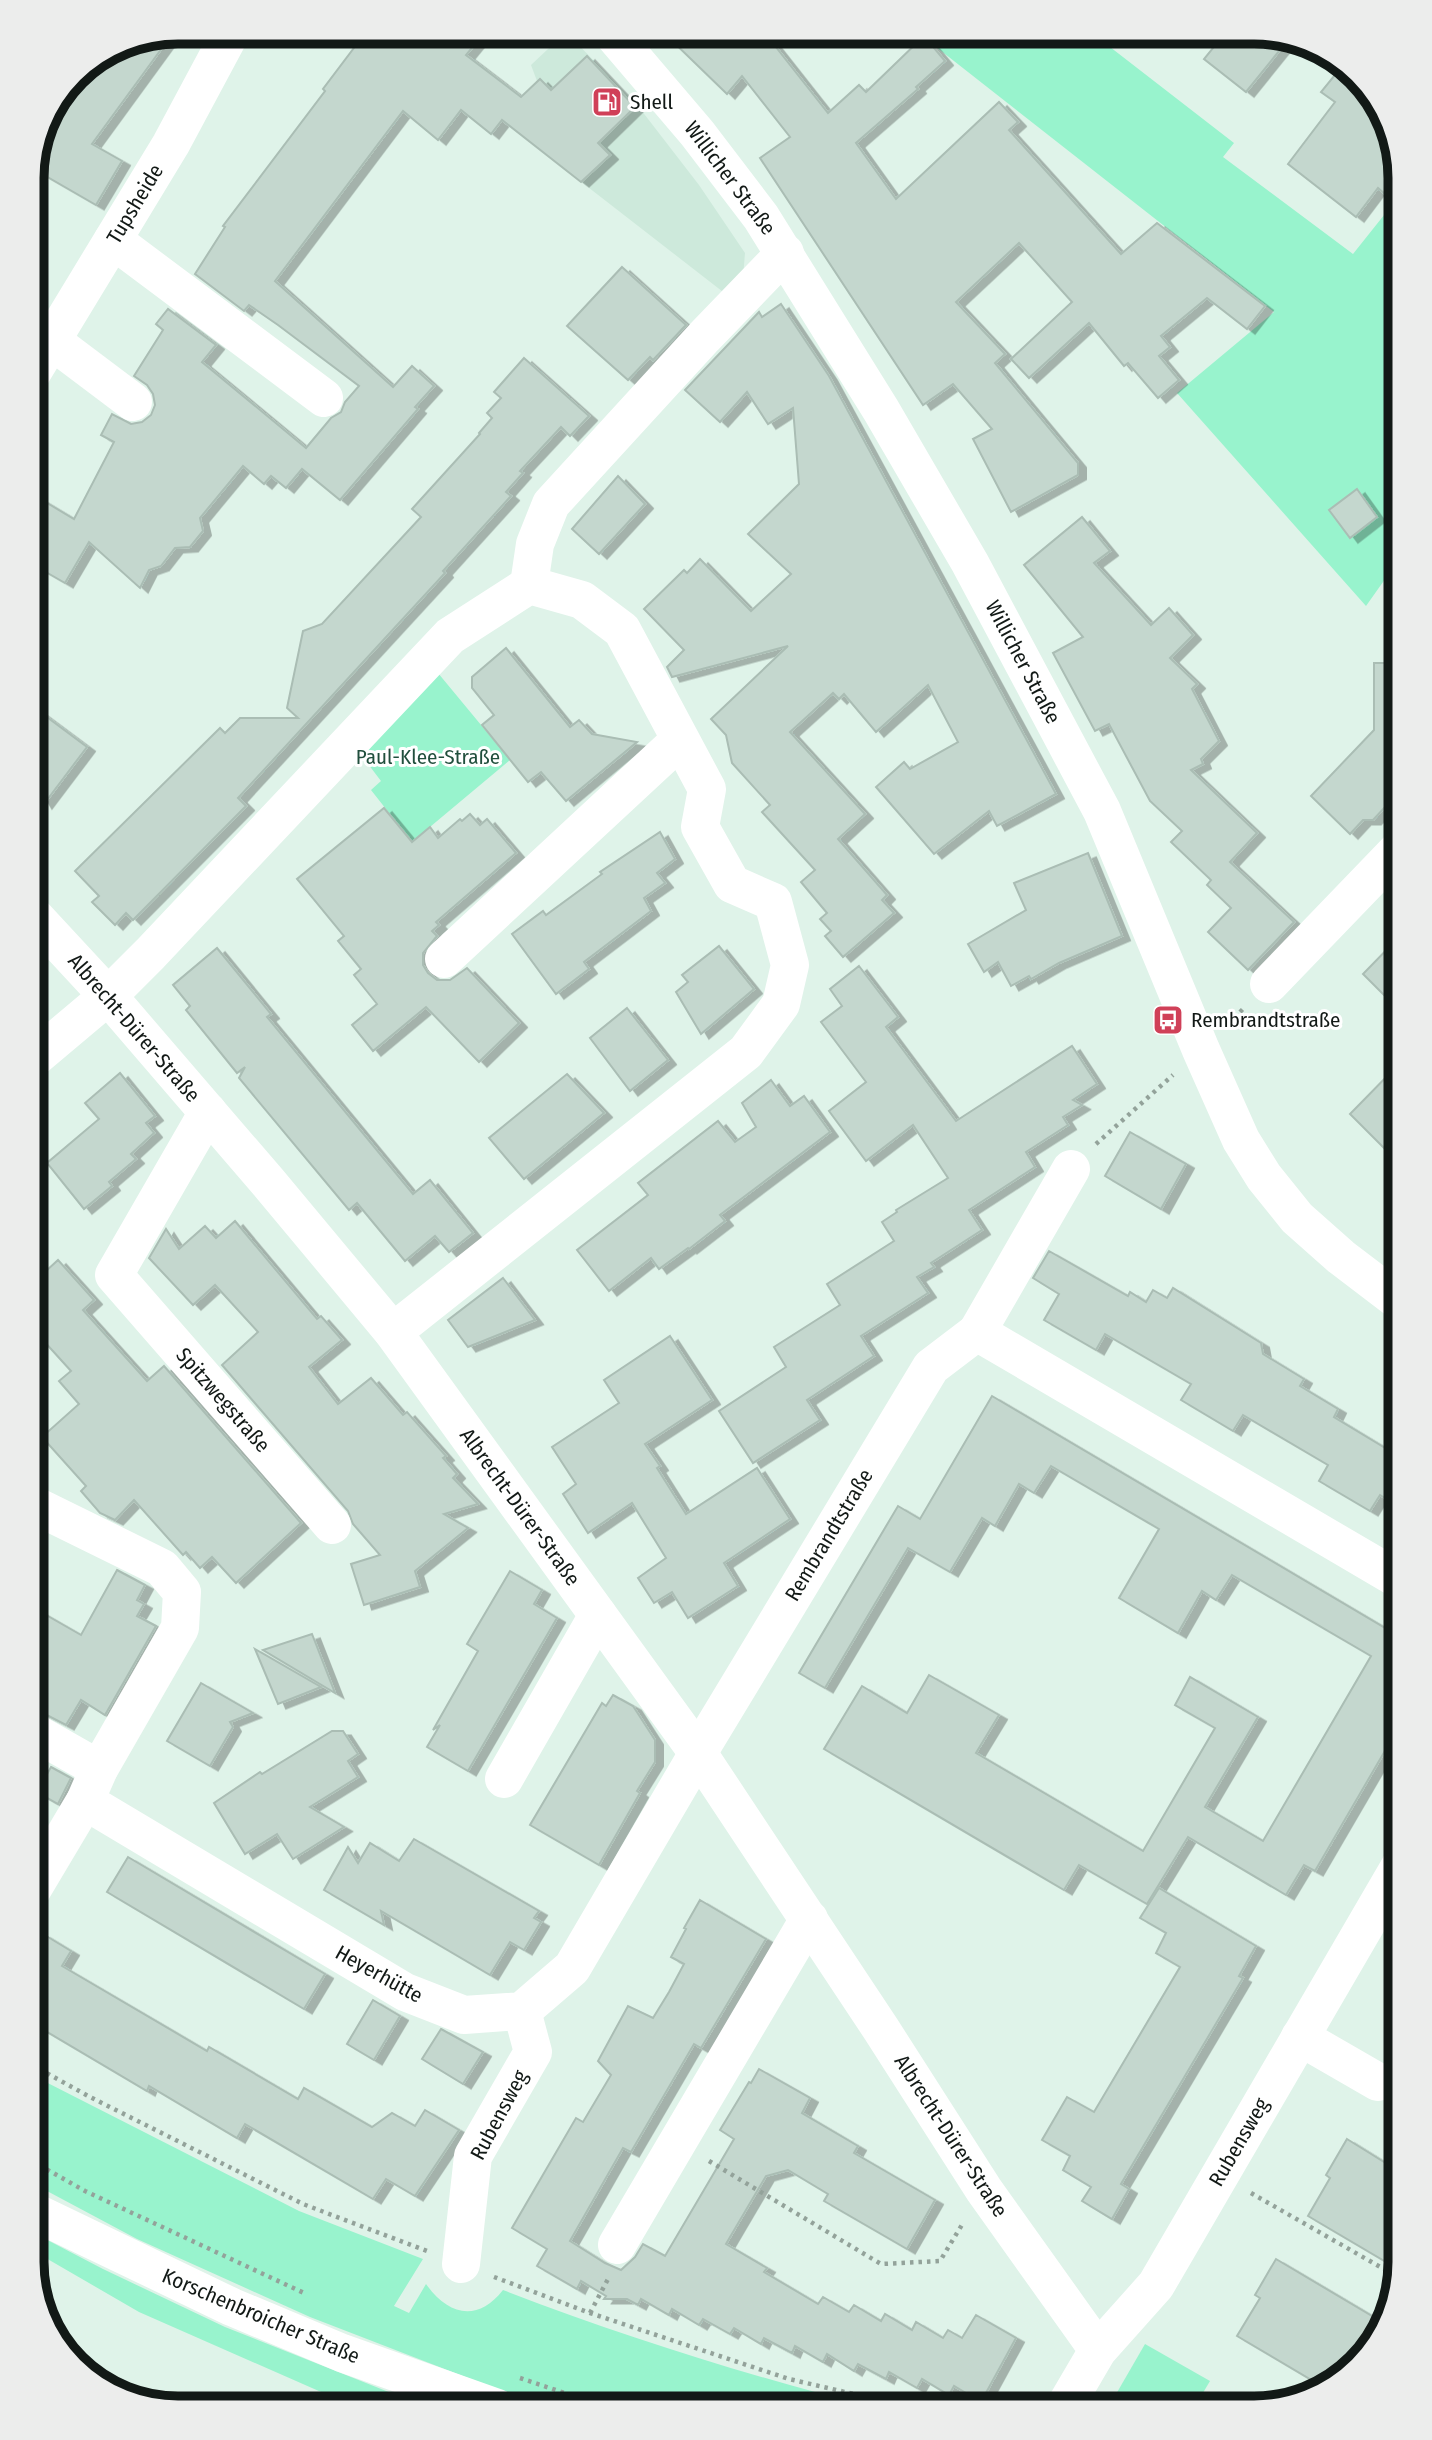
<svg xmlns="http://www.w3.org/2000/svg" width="1432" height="2440" font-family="'Fira Sans Condensed',sans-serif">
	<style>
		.built { fill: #cde9db }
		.green { fill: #98f3cd }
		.building { fill: #c4d7ce; stroke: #aabdb4; stroke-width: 2; filter: url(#shadow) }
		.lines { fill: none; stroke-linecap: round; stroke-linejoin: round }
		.path { stroke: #93a29a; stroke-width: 4.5; stroke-dasharray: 3.5 5; stroke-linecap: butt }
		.minor { stroke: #fff; stroke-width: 38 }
		.major { stroke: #fff; stroke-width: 38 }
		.labels { text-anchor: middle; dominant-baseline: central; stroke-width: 6; stroke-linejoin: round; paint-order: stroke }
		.poi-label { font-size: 21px; fill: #121916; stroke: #fff; text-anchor: start }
		.street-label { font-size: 21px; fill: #121916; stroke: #fff }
		.park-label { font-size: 21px; fill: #214f3d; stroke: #fff }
		.rim { fill: none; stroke: #121916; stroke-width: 9 }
	</style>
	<defs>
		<filter id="shadow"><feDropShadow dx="8" dy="4.5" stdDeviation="0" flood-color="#0004"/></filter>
	</defs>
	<rect width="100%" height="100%" fill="#dff3e9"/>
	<polygon class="built" points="566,32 638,106 699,185 745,253 743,278 727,295 499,118 537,81 531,65"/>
	<g class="green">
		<polygon points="917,32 1108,32 1101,40 1234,143 1223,157 1353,254 1400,195 1400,558 1366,606 1177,393 1274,312"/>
		<polygon points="438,673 510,760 412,842 371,790 381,781 362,756"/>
		<path d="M32,2075L299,2211L423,2259L394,2306L409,2313L426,2284C448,2315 477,2323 503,2290C624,2337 748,2375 874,2408H554L520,2398L310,2317L137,2239L32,2183Z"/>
		<polygon points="32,2232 103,2269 225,2327 429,2408 367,2408 337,2399 139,2312 32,2250"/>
		<polygon points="1145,2344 1210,2381 1194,2408 1108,2408"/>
	</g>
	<g class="building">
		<polygon points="366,32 485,32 466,55 521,97 540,79 551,90 587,56 635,107 598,143 610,155 581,182 502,120 491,134 461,110 438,140 403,111 275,281 393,387 412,366 434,386 415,407 418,409 340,500 302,469 286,488 271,476 264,484 243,466 200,518 203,531 190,547 175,548 161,566 149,570 140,588 89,542 65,583 32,564 32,494 74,519 114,442 101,435 112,414 131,424 142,422 151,415 155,405 153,394 147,385 134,376 163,330 156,324 168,309 216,345 202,362 306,448 331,418 341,412 345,402 359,386 278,325 249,305 244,311 195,274 225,227 223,226 325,91 323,89"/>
		<polygon points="663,32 764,32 828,113 859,85 866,92 924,36 945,61 916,87 918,89 856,143 896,199 999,102 1018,122 1009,130 1121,254 1157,223 1265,306 1247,329 1207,298 1161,336 1170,347 1159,356 1179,380 1158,398 1128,363 1124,366 1089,323 1029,378 1011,359 1072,302 1019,243 956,302 1005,354 995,363 1078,463 1078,475 1011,512 973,439 992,429 953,384 923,405 760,158 790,137 742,76 727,94"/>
		<polygon points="1226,32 1264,32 1288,40 1246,92 1204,59"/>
		<polygon points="173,33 92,144 122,161 96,205 32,168 43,122 75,74 122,43"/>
		<polygon points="1343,65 1386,114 1398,170 1398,176 1385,194 1378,188 1356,217 1288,164 1335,102 1321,92"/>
		<polygon points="622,267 686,325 653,360 650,357 628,380 567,326"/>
		<polygon points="781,304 829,376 1056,794 997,826 989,811 934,854 876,787 904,762 910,769 958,742 928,685 876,732 844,694 839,699 833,693 790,732 865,814 838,839 887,895 882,900 894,913 843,957 825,936 831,931 820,919 827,913 801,882 815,870 762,812 770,805 732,763 726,735 711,719 788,646 672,677 667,667 684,650 644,609 684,570 687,573 700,559 751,611 791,574 748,534 799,484 793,408 768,424 747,392 720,422 685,390 759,312 762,317"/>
		<polygon points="524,358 589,416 570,436 561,427 520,471 523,473 506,492 511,496 443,571 445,573 238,798 246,806 133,920 126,913 115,925 92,902 99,896 75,871 220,728 225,733 240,718 298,718 287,708 303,631 322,624 421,517 412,509 480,434 479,433 492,418 487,413 501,398 494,392"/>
		<polygon points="618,476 645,504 599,554 572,529"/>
		<polygon points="1357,489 1377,517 1350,538 1329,510"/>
		<polygon points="1082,517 1110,551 1094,563 1151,625 1169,608 1193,635 1170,658 1197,684 1192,689 1219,741 1201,759 1203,764 1191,770 1257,833 1230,862 1294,922 1248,970 1208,932 1231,908 1207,885 1211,880 1171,842 1182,831 1150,801 1109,724 1095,731 1053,653 1083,637 1024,565"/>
		<polygon points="506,648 570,727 579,720 592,734 637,742 566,801 541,772 528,782 482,725 494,715 472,688 472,677"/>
		<polygon points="1374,663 1400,663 1400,791 1373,820 1363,820 1350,834 1311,796 1374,730"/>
		<polygon points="32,706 87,747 44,804 32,783"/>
		<polygon points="384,808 412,842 430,827 438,838 460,819 462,821 470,814 480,825 487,819 516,853 436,922 439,925 432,931 437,936 423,953 423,965 428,973 437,980 450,980 467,968 519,1023 479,1062 426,1007 373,1051 352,1025 377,1004 354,975 361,969 338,941 344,936 297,879"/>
		<polygon points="660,832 675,859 657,873 665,883 644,898 651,911 584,962 589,969 556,994 512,934 543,911 546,915 602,874 600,872"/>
		<polygon points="1088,853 1122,936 1059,963 1031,979 1029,976 1011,986 998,962 984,972 968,944 1026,910 1014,883"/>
		<polygon points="1400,936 1400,1011 1363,974"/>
		<polygon points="719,946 754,989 701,1034 676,992 688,982 682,975"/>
		<polygon points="217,948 271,1014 267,1017 413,1194 430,1180 473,1233 449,1252 435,1236 405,1261 357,1203 349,1210 239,1078 245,1067 237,1073 186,1010 190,1006 173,985"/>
		<polygon points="859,966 898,1017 886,1027 956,1121 1072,1046 1097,1084 1073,1100 1082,1105 1063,1117 1068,1125 1026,1152 1035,1167 969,1210 982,1230 931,1263 934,1267 917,1277 928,1293 861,1336 874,1356 807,1400 820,1420 753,1463 719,1411 786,1367 774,1347 840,1305 827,1284 894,1241 882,1222 897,1212 896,1210 948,1178 913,1125 866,1161 829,1111 866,1082 821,1022 842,1006 830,989"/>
		<polygon points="627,1008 668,1060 630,1091 590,1038"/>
		<polygon points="1400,1063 1400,1164 1350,1114"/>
		<polygon points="120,1073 155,1116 146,1123 154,1133 131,1154 136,1159 109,1182 112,1186 84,1209 47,1163 99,1119 85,1103"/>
		<polygon points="567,1074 604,1113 524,1179 489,1138"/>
		<polygon points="771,1080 790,1106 804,1096 830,1132 720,1215 725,1221 689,1249 688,1248 659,1269 651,1258 609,1291 577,1250 648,1195 638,1183 718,1121 735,1142 756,1127 742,1103"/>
		<polygon points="1130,1132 1186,1164 1161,1209 1105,1176"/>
		<polygon points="235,1221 317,1319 321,1316 342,1340 309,1367 338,1404 371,1378 403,1415 407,1412 446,1456 443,1458 457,1474 453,1478 478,1504 444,1514 468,1528 415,1571 420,1587 364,1605 351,1564 380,1555 353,1524 348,1511 222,1365 258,1332 215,1285 193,1305 149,1258 166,1229 179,1249 205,1226 216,1238"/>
		<polygon points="1049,1251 1128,1296 1130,1292 1146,1302 1153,1290 1167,1298 1173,1288 1261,1343 1263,1354 1304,1379 1300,1386 1338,1409 1334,1417 1400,1457 1400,1507 1380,1495 1370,1511 1319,1481 1328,1465 1243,1415 1233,1431 1181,1400 1191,1384 1105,1334 1096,1350 1044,1320 1059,1294 1033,1278"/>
		<polygon points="58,1260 94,1300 83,1310 147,1381 164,1366 301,1523 236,1583 212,1557 200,1568 186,1552 183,1555 134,1500 115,1520 100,1513 81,1491 86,1486 42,1437 79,1404 59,1381 71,1371 32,1328 32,1284"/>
		<polygon points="503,1278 535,1320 468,1347 448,1320"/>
		<polygon points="670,1336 712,1400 645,1444 660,1466 657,1468 686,1514 757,1468 790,1519 724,1563 738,1586 688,1618 672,1592 654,1603 638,1578 666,1558 632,1503 588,1533 563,1494 576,1484 552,1447 619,1403 604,1380"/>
		<polygon points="992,1396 1387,1629 1400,1606 1400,1725 1315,1871 1304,1865 1286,1895 1188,1837 1147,1904 1079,1865 1064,1890 824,1749 862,1686 907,1713 929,1675 999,1715 976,1753 1143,1851 1215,1728 1175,1705 1190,1677 1258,1717 1205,1807 1263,1841 1371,1656 1232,1575 1216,1600 1202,1591 1178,1633 1119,1598 1159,1529 1051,1466 1034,1493 1019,1484 995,1526 982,1518 950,1572 908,1548 825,1688 799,1673 898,1506 920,1519"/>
		<polygon points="117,1570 145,1585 137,1600 144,1604 137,1616 156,1626 105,1715 81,1700 66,1725 37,1710 47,1694 32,1685 32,1607 81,1635"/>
		<polygon points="510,1571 542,1590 534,1604 557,1618 468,1771 427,1747 440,1725 433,1730 478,1651 467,1644"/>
		<polygon points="312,1634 335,1693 263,1650"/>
		<polygon points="255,1649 321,1687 278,1704"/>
		<polygon points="201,1683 253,1713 230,1722 233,1727 210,1766 167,1741"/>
		<polygon points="613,1695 633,1706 655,1740 655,1762 637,1791 640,1793 599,1865 530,1825 602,1703 606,1706"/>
		<polygon points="332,1731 343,1731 358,1754 348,1761 358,1777 310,1807 344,1827 293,1859 277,1834 245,1854 214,1803 260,1772 262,1774"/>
		<polygon points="51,1767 71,1778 58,1804 37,1792"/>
		<polygon points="414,1839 539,1911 534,1918 541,1922 524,1950 510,1942 490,1975 381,1911 384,1925 324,1890 348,1847 358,1863 370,1843 399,1861"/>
		<polygon points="128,1857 325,1974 304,2009 107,1892"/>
		<polygon points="1159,1888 1256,1946 1239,1976 1243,1978 1121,2184 1129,2189 1112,2219 1082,2201 1091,2187 1063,2170 1070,2156 1042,2140 1067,2097 1094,2112 1180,1967 1156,1953 1166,1933 1140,1918"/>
		<polygon points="700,1900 766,1939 701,2048 694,2044 631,2152 623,2148 570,2241 605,2263 621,2270 635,2257 643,2244 665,2256 734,2139 720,2130 749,2082 751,2083 759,2069 810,2098 802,2113 858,2146 854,2153 935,2200 907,2249 824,2201 828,2194 788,2170 766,2176 726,2244 767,2268 764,2272 818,2304 823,2297 849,2312 854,2305 881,2321 885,2314 912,2330 916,2322 943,2338 948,2330 962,2338 976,2315 1016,2338 981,2402 954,2386 949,2395 922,2379 917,2388 889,2372 886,2379 858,2364 854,2371 827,2354 823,2362 795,2346 792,2353 764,2338 761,2344 734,2328 730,2334 703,2319 699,2325 672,2309 669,2315 641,2299 638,2305 627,2299 604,2299 606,2296 581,2281 577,2289 537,2266 547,2249 512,2228 576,2118 583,2122 611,2075 598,2061 628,2006 653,2018 669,1992 684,1964 671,1957 686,1929 684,1928"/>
		<polygon points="43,1934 71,1951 62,1966 207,2051 209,2047 298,2099 304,2088 372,2127 392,2113 415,2126 425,2110 459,2130 415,2196 386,2179 373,2199 245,2124 237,2138 149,2086 147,2091 32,2023 32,1949 34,1950"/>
		<polygon points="373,2000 400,2016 374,2060 347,2044"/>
		<polygon points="441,2029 483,2052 463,2084 422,2059"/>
		<polygon points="1347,2139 1400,2172 1400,2262 1398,2269 1308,2216 1330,2178 1326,2175"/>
		<polygon points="1276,2259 1382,2322 1376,2343 1325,2388 1237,2336 1260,2298 1255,2295"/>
	</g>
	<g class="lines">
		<g class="path">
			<polyline points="1228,1024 1244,1008"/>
			<polyline points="1096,1144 1173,1075"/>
			<polyline points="32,2065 90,2097 303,2204 427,2251"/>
			<polyline points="32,2161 85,2191 304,2293"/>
			<polyline points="709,2161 881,2264 940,2261 963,2223"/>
			<polyline points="1251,2193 1396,2276"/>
			<polyline points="494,2277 590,2313 789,2379 914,2408"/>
			<polyline points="590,2313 608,2279"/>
			<polyline points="520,2378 609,2408"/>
		</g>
		<g class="minor">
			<polyline points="611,32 697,133 761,217 881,410 970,563 1102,811 1201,1050 1241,1140 1264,1177 1297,1218 1341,1257 1400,1302"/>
			<polyline points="113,240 324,398"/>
			<polyline points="52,341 133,402"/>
			<polyline points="32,373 171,144 231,32"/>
			<polyline points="529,585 535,544 551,504 704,337 785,253"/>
			<polyline points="32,914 108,996 268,1182 393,1332 698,1753 881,2029 984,2190 1098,2350"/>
			<polyline points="444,959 680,740"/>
			<polyline points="1269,984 1400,848"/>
			<polyline points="32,1060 108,996 150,954 450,636 529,585 582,600 622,630 707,789 700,827 732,884 773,902 790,965 781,1004 746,1052 393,1332"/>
			<polyline points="208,1112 114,1275 332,1525"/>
			<polyline points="977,1332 1071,1169"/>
			<polyline points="32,1731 99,1769"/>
			<polyline points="504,1779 598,1615"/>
			<polyline points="85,1801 405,1992 464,2015 522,2011 572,1968 698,1753 931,1367 977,1332 1400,1580"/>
			<polyline points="32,1890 85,1801 99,1769 180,1628 182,1592 162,1568 32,1504"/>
			<polyline points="1300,2037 1378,2082"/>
			<polyline points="617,2245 809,1919"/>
			<polyline points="461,2264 473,2156 533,2052 522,2011"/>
			<polyline points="1064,2408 1098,2350 1156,2285 1400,1866"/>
		</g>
		<polyline class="major" points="32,2211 232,2307 342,2353 497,2408"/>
	</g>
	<defs>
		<g id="fuel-square" transform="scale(1.575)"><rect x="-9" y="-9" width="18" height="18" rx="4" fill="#d04058" stroke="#fff"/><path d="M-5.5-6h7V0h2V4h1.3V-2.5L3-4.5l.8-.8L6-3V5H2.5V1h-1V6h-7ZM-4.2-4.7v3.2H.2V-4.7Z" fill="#fff"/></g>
		<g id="bus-square" transform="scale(1.575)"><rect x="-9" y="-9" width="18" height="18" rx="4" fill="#d04058" stroke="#fff"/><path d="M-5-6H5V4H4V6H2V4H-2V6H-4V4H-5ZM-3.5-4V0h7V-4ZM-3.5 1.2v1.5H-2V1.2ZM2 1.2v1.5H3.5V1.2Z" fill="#fff"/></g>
	</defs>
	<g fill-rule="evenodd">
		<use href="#fuel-square" x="607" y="102"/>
		<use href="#bus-square" x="1168" y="1020"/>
	</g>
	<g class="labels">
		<g class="poi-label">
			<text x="630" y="102">Shell</text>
			<text x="1191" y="1020">Rembrandtstraße</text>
		</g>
		<g class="street-label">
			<text transform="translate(730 178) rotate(53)">Willicher Straße</text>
			<text transform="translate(135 204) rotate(-59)">Tupsheide</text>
			<text transform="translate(1023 662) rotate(62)">Willicher Straße</text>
			<text transform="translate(134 1028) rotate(49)">Albrecht-Dürer-Straße</text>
			<text transform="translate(223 1400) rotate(49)">Spitzwegstraße</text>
			<text transform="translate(520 1507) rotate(54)">Albrecht-Dürer-Straße</text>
			<text transform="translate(829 1535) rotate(-59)">Rembrandtstraße</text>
			<text transform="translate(379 1974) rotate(29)">Heyerhütte</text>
			<text transform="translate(499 2115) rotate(-62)">Rubensweg</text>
			<text transform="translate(951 2136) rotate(57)">Albrecht-Dürer-Straße</text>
			<text transform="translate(1239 2142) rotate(-60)">Rubensweg</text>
			<text transform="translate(261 2316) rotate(23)">Korschenbroicher Straße</text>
		</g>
		<g class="park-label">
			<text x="428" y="757">Paul-Klee-Straße</text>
		</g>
	</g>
	<path d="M0 0H1432V2440H0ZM178 44H1254A134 134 0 0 1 1388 178V2262A134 134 0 0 1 1254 2396H178A134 134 0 0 1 44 2262V178A134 134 0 0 1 178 44Z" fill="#ecedec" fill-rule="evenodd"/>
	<path class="rim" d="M178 44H1254A134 134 0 0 1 1388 178V2262A134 134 0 0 1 1254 2396H178A134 134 0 0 1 44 2262V178A134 134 0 0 1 178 44Z"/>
</svg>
